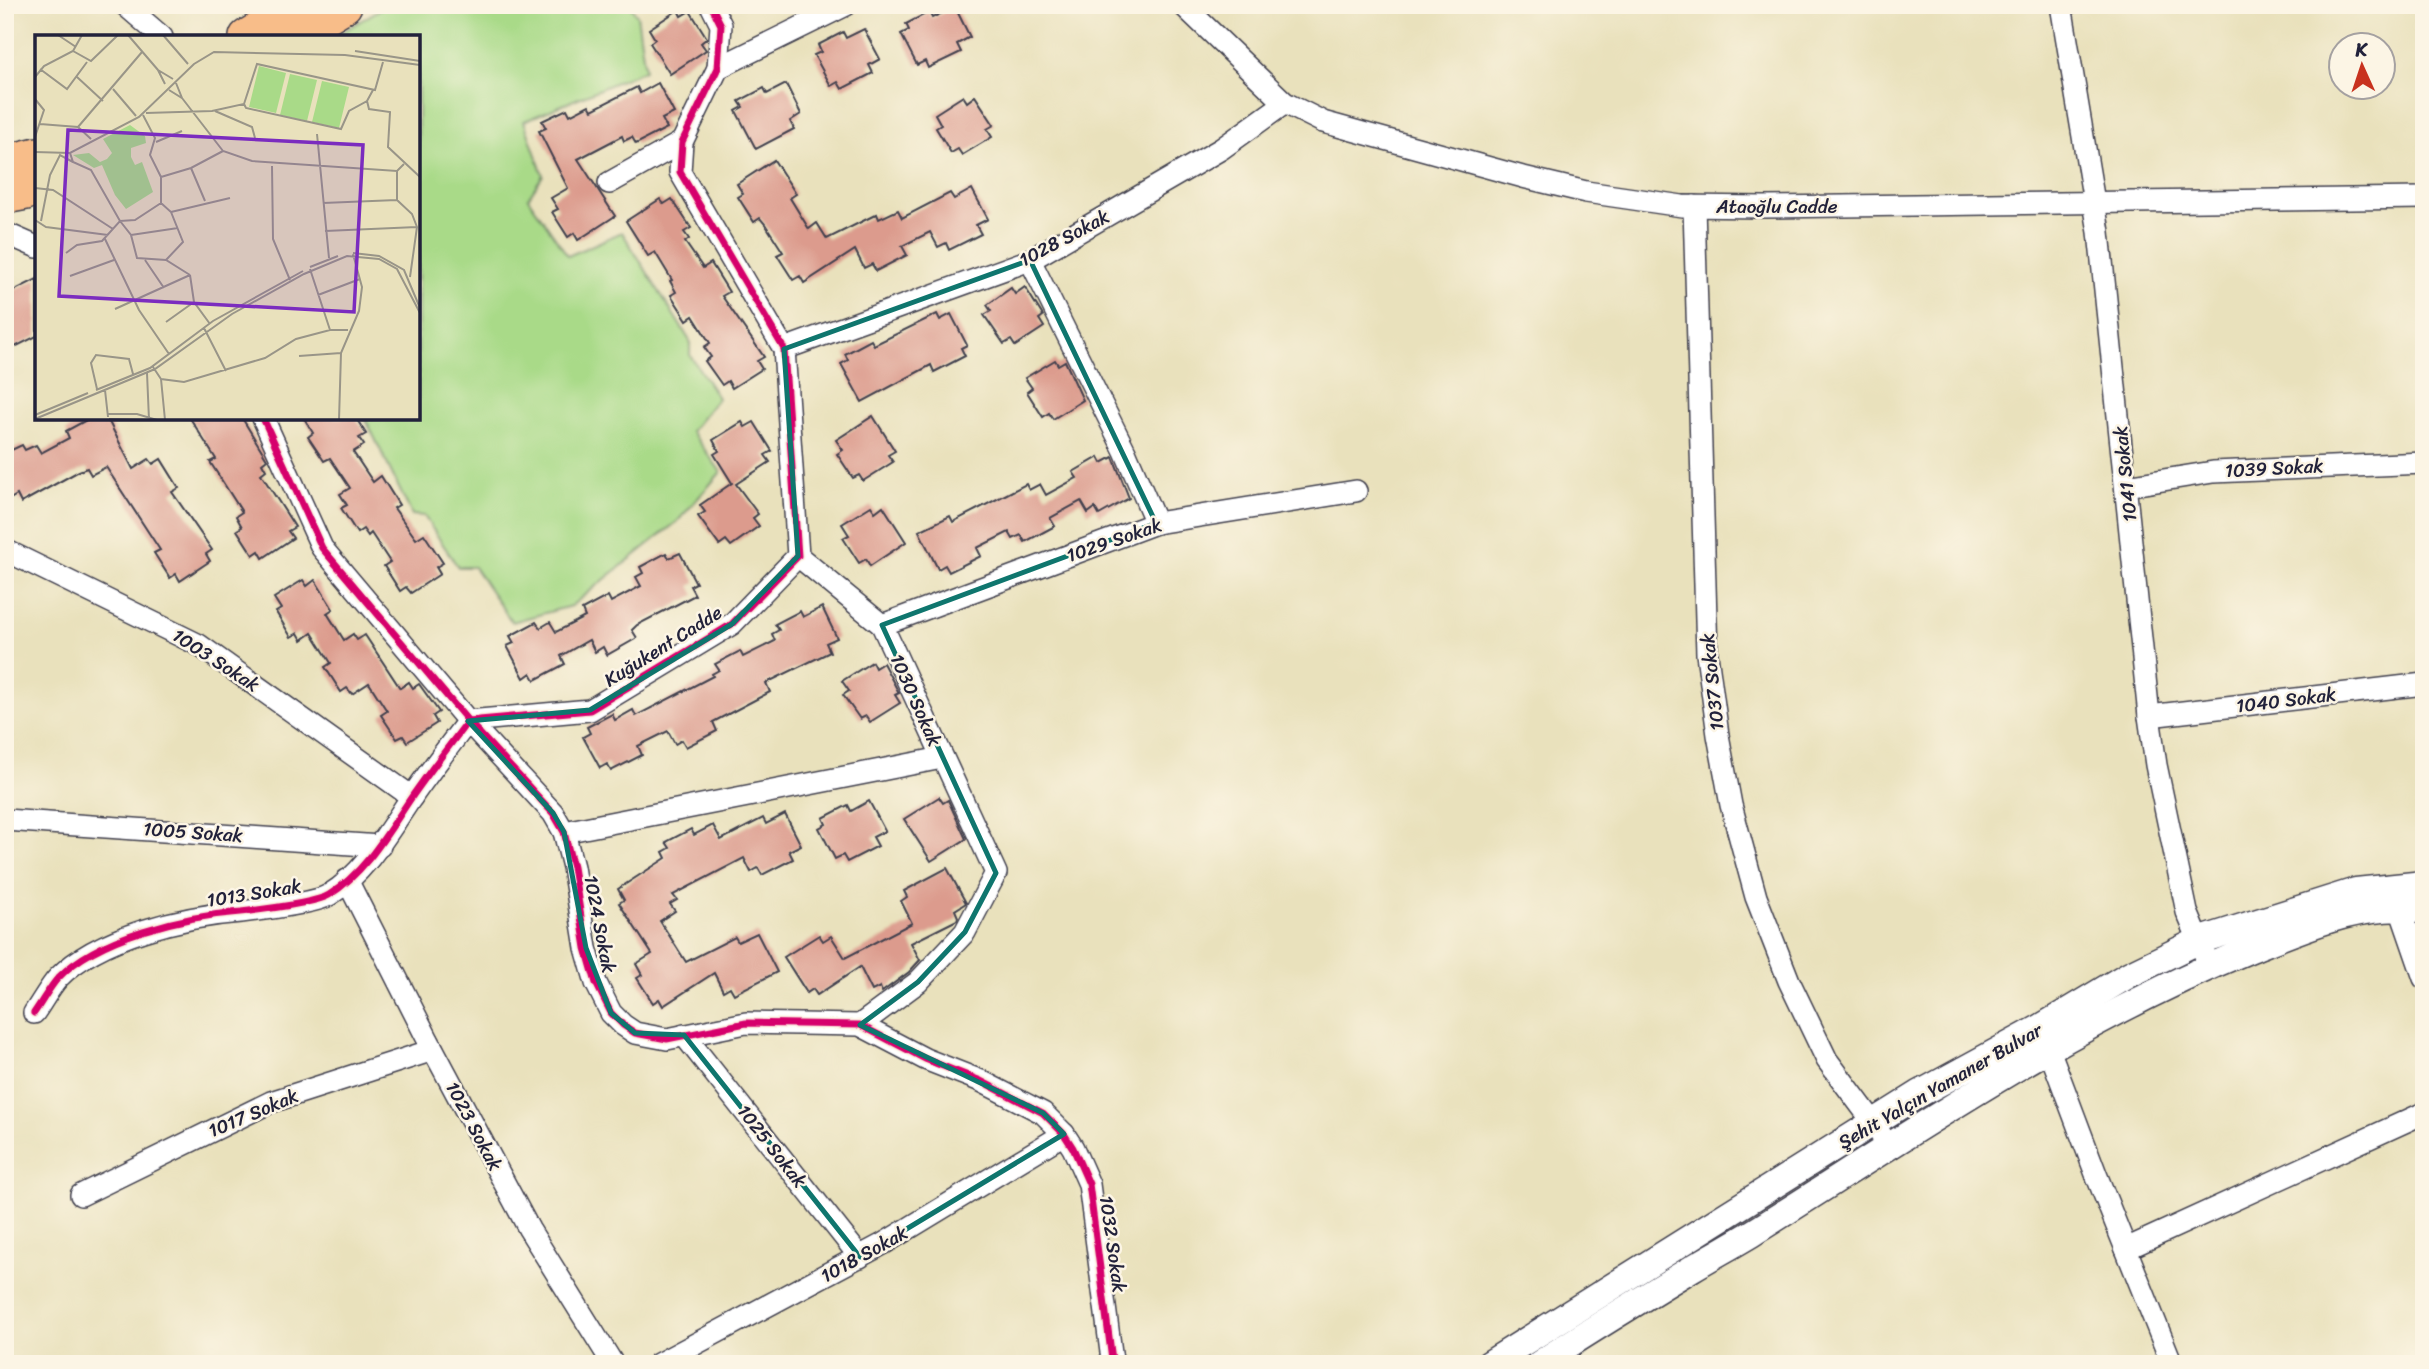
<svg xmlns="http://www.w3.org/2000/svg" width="2429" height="1369" font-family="Sriracha,sans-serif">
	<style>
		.green { fill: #a9da88; stroke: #667e62; stroke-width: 2 }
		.building { fill: #dc9b8d }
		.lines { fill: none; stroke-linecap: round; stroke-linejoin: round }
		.minor-casing { stroke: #403f4e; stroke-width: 24 }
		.tertiary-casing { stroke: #403f4e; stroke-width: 29 }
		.trunk-casing { stroke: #403f4e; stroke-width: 38 }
		.minor { stroke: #fff; stroke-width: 21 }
		.tertiary { stroke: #fff; stroke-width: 26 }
		.trunk { stroke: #f8bd89; stroke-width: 35 }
		.cycleway-casing { stroke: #fcf5e5; stroke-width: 11 }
		.cycleway { stroke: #d6006c; stroke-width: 7 }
		.marked { fill: none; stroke: #0f766e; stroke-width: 5; stroke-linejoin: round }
		.labels { text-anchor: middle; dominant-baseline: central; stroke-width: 5; stroke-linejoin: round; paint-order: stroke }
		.street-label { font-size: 19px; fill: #22223b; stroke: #fcf5e5 }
		.inset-road { fill: none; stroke: #999588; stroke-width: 2 }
		.view { fill: #7b2cbf; fill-opacity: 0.15; stroke: #7b2cbf; stroke-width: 3.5 }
		.inset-edge { fill: none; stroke: #22223b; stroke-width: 3.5 }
	</style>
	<rect width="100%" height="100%" fill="#fcf5e5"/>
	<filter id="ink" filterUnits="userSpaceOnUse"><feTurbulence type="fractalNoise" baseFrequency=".0143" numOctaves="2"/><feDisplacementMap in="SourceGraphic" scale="14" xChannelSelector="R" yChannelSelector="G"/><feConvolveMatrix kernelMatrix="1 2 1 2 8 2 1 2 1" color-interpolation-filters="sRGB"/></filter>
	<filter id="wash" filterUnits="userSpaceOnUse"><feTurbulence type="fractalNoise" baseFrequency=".00686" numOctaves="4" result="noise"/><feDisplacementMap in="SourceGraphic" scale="28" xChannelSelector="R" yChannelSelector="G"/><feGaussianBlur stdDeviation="1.57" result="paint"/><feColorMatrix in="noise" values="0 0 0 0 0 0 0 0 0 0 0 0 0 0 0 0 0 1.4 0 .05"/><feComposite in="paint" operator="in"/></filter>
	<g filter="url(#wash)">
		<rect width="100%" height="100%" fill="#e9e1bc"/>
		<polygon class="green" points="387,5 629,5 637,15 645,70 524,121 543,175 528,198 568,256 622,232 690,341 690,355 718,398 691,431 721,472 678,521 571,606 512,622 474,567 458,567 424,516 412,515 365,418 418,418 418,37 334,37"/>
		<g id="blocks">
			<g class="building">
				<polygon points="955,7 970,37 957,44 961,52 928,68 925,61 917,65 901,34 909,30 906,24 929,12 932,18"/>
				<polygon points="678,10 681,16 690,11 707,38 701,43 706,50 670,74 650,43 655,39 649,29"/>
				<polygon points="864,29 880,59 869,65 873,73 842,89 838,82 831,86 814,55 821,52 818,45 843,32 846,38"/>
				<polygon points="658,83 674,113 662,119 667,128 636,144 632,137 624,141 622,136 578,159 615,216 578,240 574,233 568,237 552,212 558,209 551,198 568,188 539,131 546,128 542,121 567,109 570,115 589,105 592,110 637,87 640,93"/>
				<polygon points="786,84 801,114 790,121 794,129 756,149 736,111 743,107 739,101 764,88 767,94"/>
				<polygon points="963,96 967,102 975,96 994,125 987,129 992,137 962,155 958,149 951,153 936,128 941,125 935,114"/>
				<polygon points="774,160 796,194 790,198 809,229 817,223 827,239 877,214 879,219 898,210 902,218 950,193 954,199 972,189 988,219 976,225 981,234 949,250 946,243 938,247 930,232 902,246 907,255 876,271 872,264 864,268 855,250 804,283 800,276 793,280 777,255 783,252 765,224 760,218 754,222 738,197 743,194 737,184"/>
				<polygon points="660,199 664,204 672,199 691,228 684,232 689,239 685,242 703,268 711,263 729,292 722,296 764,357 757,361 762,369 732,388 728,381 722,385 705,361 711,357 704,347 710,343 693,316 687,320 671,295 676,292 670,281 672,280 655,252 648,256 626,221"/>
				<polygon points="37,279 37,336 5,352 5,295"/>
				<polygon points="1025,287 1043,316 1039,319 1044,327 1015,346 1011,340 1004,344 984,315 991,311 987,305 1011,288 1015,294"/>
				<polygon points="937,314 940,320 951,314 967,345 961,348 965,356 934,372 931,365 862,402 841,364 848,360 845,354 871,340 874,345"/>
				<polygon points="1055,360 1058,365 1065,361 1083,400 1053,419 1049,413 1043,417 1027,392 1032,388 1025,378"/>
				<polygon points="873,416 895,451 888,455 893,462 863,481 859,475 853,478 837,454 843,450 836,440"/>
				<polygon points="90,418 107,418 133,469 149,459 153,464 161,459 179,488 172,492 212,550 206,554 210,561 180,581 176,574 170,578 154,553 160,550 106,467 91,475 87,468 79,471 21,503 17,495 5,502 5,453 22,445 25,450 36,445 41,453 69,438 66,431"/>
				<polygon points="190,418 242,418 267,459 262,463 266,470 261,474 295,527 288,531 293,538 263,558 259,551 253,555 237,530 242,527 236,516 242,512 210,462 216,459"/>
				<polygon points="304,418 356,418 366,434 359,438 364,445 353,452 373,482 381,476 399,505 394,508 416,539 424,534 443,563 436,567 440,574 411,593 406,587 400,591 384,566 390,562 371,533 368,536 363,529 357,533 341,508 347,505 340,494 350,488 330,458 324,461 308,437 313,433"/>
				<polygon points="742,422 745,427 754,422 772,451 765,455 770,462 736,484 758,514 753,518 759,526 731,546 726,540 719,545 698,516 705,512 700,505 732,483 714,454 719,451 713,440"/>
				<polygon points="1099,457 1102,463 1113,457 1129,498 1099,515 1095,508 1088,513 1081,501 1050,518 1055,526 1025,542 1021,535 1013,539 1009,532 977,548 981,556 949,572 945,565 938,569 919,531 950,516 953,522 1026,484 1029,490 1040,484 1046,495 1077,478 1073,472"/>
				<polygon points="871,506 875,512 883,506 906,542 870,566 866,559 859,563 843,538 849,535 842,524"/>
				<polygon points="666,553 669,558 680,553 696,583 690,586 695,595 637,625 632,630 637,638 607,655 603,647 595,652 589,640 561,656 565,664 535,680 531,673 524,678 507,646 514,643 510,636 536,622 540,628 550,622 556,632 585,617 582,610 608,596 611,602 641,586 636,577 643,573 640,567"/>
				<polygon points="303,580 307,586 315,580 333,609 327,613 344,640 353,634 357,640 365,635 400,688 409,682 413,688 419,684 439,712 433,716 437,723 407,742 403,736 397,739 381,715 387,711 369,683 352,694 347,688 341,692 325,667 331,663 312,633 302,640 298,633 291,637 276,612 281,609 274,598"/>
				<polygon points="822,607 837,638 826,643 830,652 766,683 770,692 713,722 717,731 686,747 682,740 675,744 668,731 638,746 642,755 611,771 607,764 600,768 583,737 590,733 587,727 612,714 615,720 633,710 636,716 713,676 712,674 719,670 715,664 740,651 743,657 775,641 772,634 779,630 775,624 800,611 803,617"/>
				<polygon points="872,662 875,668 883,663 899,693 895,695 900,703 870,722 866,716 860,719 843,695 849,691 842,681"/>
				<polygon points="939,797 943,803 948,800 966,839 931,861 904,819"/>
				<polygon points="869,801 885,831 873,837 878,846 847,862 843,855 835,859 819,828 826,824 823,818 848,805 851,811"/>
				<polygon points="785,814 801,845 789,851 793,859 762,875 758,868 751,872 744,858 673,895 677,900 670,904 675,911 660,921 686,962 735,937 738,942 757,933 777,972 734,994 730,987 723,991 714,973 663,1006 659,999 653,1003 637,978 642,975 636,964 652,954 619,903 624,900 618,889 666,858 663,852 670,848 666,842 691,829 694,835 713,825 721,840 763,818 766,824"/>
				<polygon points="947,868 966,903 955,910 958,917 957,920 911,943 920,960 909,972 882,992 880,987 872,991 860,967 817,995 813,989 807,993 784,957 819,935 823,941 831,936 845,958 912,923 901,901 907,897 904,891"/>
			</g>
		</g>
	</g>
	<g filter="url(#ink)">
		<use href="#blocks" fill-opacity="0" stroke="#403f4e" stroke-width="2"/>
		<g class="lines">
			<g class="minor-casing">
				<g id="minor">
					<polyline points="125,5 162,37"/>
					<polyline points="1183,5 1285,103 1323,122 1523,177 1586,192 1682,206 1763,207 2424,198"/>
					<polyline points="2061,5 2099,232 2149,716 2156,765 2187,912 2210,967"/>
					<polyline points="718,68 846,5"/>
					<polyline points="609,183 682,142"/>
					<polyline points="1694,206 1707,654 1718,735 1731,805 1756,897 1789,981 1827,1060 1874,1123 1887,1145"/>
					<polyline points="5,233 37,247"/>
					<polyline points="1030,260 1125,451 1156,523"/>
					<polyline points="784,349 1030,260 1221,149 1285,103"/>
					<polyline points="263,418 322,548 468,721 590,710 732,624 798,556 784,349 680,172 682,142 718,68 721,25 711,5"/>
					<polyline points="2126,486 2213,472 2424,463"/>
					<polyline points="5,550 199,645 412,797"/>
					<polyline points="798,556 882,625 996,873 965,932 918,982 860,1025"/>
					<polyline points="882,625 1156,523 1356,491"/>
					<polyline points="2149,716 2424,684"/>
					<polyline points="5,820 380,846"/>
					<polyline points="564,832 942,758"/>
					<polyline points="347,880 428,1040 529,1229 613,1364"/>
					<polyline points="2395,894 2424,978"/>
					<path d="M34,1013C42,1002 49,988 58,978C98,936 185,916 241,912C258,910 316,903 329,895C365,873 388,832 411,798C429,772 449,746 468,721L553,813L564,832L573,867L586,948L596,983L611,1013L623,1025L635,1033L667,1039L746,1023L860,1025L925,1059L981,1081L1043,1113L1064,1134L1073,1148L1089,1184L1112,1360L1115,1364"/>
					<polyline points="684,1035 860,1257"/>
					<polyline points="2044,1036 2096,1174 2172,1364"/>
					<polyline points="81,1195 271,1102 433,1050"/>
					<polyline points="2126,1249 2424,1113"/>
					<polyline points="658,1364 883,1244 1064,1134"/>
				</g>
			</g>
			<g class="tertiary-casing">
				<g id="tertiary">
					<polyline points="1489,1364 1919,1094 2040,1028 2130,974 2198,941 2356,891 2424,884"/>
					<path d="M1539,1364C1589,1331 1640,1300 1691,1269C1711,1257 1731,1246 1751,1234C1914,1132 2072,1022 2251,949C2307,927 2362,901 2424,910"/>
				</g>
			</g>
			<g class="trunk-casing">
				<g id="trunk">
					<polyline points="247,37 301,5"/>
					<polyline points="291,37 344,5"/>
					<polyline points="5,163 37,155"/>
					<polyline points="5,196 26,192 37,187"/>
				</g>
			</g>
			<use href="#minor" class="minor"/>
			<use href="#tertiary" class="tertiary"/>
			<use href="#trunk" class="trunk"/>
			<g class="cycleway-casing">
				<g id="cycleway">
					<polyline points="263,418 322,548 468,721 590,710 732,624 798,556 784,349 680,172 682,142 718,68 721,25 711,5"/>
					<path d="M34,1013C42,1002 49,988 58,978C98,936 185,916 241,912C258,910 316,903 329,895C365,873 388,832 411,798C429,772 449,746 468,721L553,813L564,832L573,867L586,948L596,983L611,1013L623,1025L635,1033L667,1039L746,1023L860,1025L925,1059L981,1081L1043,1113L1064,1134L1073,1148L1089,1184L1112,1360L1115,1364"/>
				</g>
			</g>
			<use href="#cycleway" class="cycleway"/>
		</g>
	</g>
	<path class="marked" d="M1030,260L1156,523L882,625L996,873L965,932L918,982L860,1025L1043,1113L1064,1134L860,1257L684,1035L635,1033L611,1013L586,948L564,832L553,813L468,721L590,710L732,624L798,556L784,349Z"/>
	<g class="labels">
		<g class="street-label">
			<text x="1777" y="206">Ataoğlu Cadde</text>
			<text transform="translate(1064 238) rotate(-28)">1028 Sokak</text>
			<text transform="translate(2274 468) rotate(-3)">1039 Sokak</text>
			<text transform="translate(2125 474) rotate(-96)">1041 Sokak</text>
			<text transform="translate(1114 540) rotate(-19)">1029 Sokak</text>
			<text transform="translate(663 646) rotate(-32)">Kuğukent Cadde</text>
			<text transform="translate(216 660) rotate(33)">1003 Sokak</text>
			<text transform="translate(1712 682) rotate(-96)">1037 Sokak</text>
			<text transform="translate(916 700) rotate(66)">1030 Sokak</text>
			<text transform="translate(2286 700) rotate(-7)">1040 Sokak</text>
			<text transform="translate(193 832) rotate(4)">1005 Sokak</text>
			<text transform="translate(254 893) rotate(-9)">1013 Sokak</text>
			<text transform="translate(600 924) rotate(79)">1024 Sokak</text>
			<text transform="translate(1940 1086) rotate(-30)">Şehit Yalçın Yamaner Bulvar</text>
			<text transform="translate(253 1113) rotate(-23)">1017 Sokak</text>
			<text transform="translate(474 1126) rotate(62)">1023 Sokak</text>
			<text transform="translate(772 1146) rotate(52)">1025 Sokak</text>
			<text transform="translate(1113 1244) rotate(82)">1032 Sokak</text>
			<text transform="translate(864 1254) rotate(-29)">1018 Sokak</text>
		</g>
	</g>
	<g transform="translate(35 35)">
		<rect width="385" height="385" fill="#e9e1bc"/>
		<path d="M224,31L251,38L241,78L214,72ZM255,39L282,45L272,86L245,80ZM287,46L314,52L304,93L277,87ZM95,90L110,101L111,108L96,113V122L100,130L107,127L118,157L91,174L80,160L67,130L59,133L38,120L54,118L65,127L72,124L77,118L68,104Z" fill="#a9da88"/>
		<path class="inset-road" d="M23,0L41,12M93,0L123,35M128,0L153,29M38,16L56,26L83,0M320,16L385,26M5,34L32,54L52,27M0,42L9,31L38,16L47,0M42,42L68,66M130,49L123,35L138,44M78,54L101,81M134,55L147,63L141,48M147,63L188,116L217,126L362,136L369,129M0,64L9,75L0,102M332,66L334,74L355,77L353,112L385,142M209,69L211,73L306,94L314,76L332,66L338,55M180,76L217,92L220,103M111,78L177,76L209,69L222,29L340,55L348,27M5,89L43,92L56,104M43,92L107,17M282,99L294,223M121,107L147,96M0,117L35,118L104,82L159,29L179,17L310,20L385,30M35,118L38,127L56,135L85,186L100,185L126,168V142L115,120L120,103L108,80M237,131L238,204L255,245M156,133L170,166M362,136V165L377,179L382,192L375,242M126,142L156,133L188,116M0,153L18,155L78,194M126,168L136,177L148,207L131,225M288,168L362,165M136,177L195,163M0,185L11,192L73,200M6,186L15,140L25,120L38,127M290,196L382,192M96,200L143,193M70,204L104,275L134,319M31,218L42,210L67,206L85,186L96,200L102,223L131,225L155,240M318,218L344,221L369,235L385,273M110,225L129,253M275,232L303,221M275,234L295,295M155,240L159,267L175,289M35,241L79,225M283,260L325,244M80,274L155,240M131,287L159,267M169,293L191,336M264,321L306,318M118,332L126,344L149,347L230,323L261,304L295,295H313M112,338L114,385M126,344L130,385M62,354L56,328L61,320L94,324L98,339M61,355L115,333L178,286L268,236M70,355L73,382M73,379H102L122,385M0,380L53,358M0,384L120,334L197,279L269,239L312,221L344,224L362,234L385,278M74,384L109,385M304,385L306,318L324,276L327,252L318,219"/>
		<path class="view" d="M33,95L328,110L319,277L24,261Z"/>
		<rect width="385" height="385" class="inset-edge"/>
	</g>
	<rect width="2429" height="1369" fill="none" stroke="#fcf5e5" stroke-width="28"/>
	<g transform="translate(2362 66) rotate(357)"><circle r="33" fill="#fcf5e5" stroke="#a5a1a1" stroke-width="2"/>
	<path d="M0-5L12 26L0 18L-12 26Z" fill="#c8321e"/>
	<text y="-10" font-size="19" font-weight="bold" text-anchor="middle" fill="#22223b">K</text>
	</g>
</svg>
